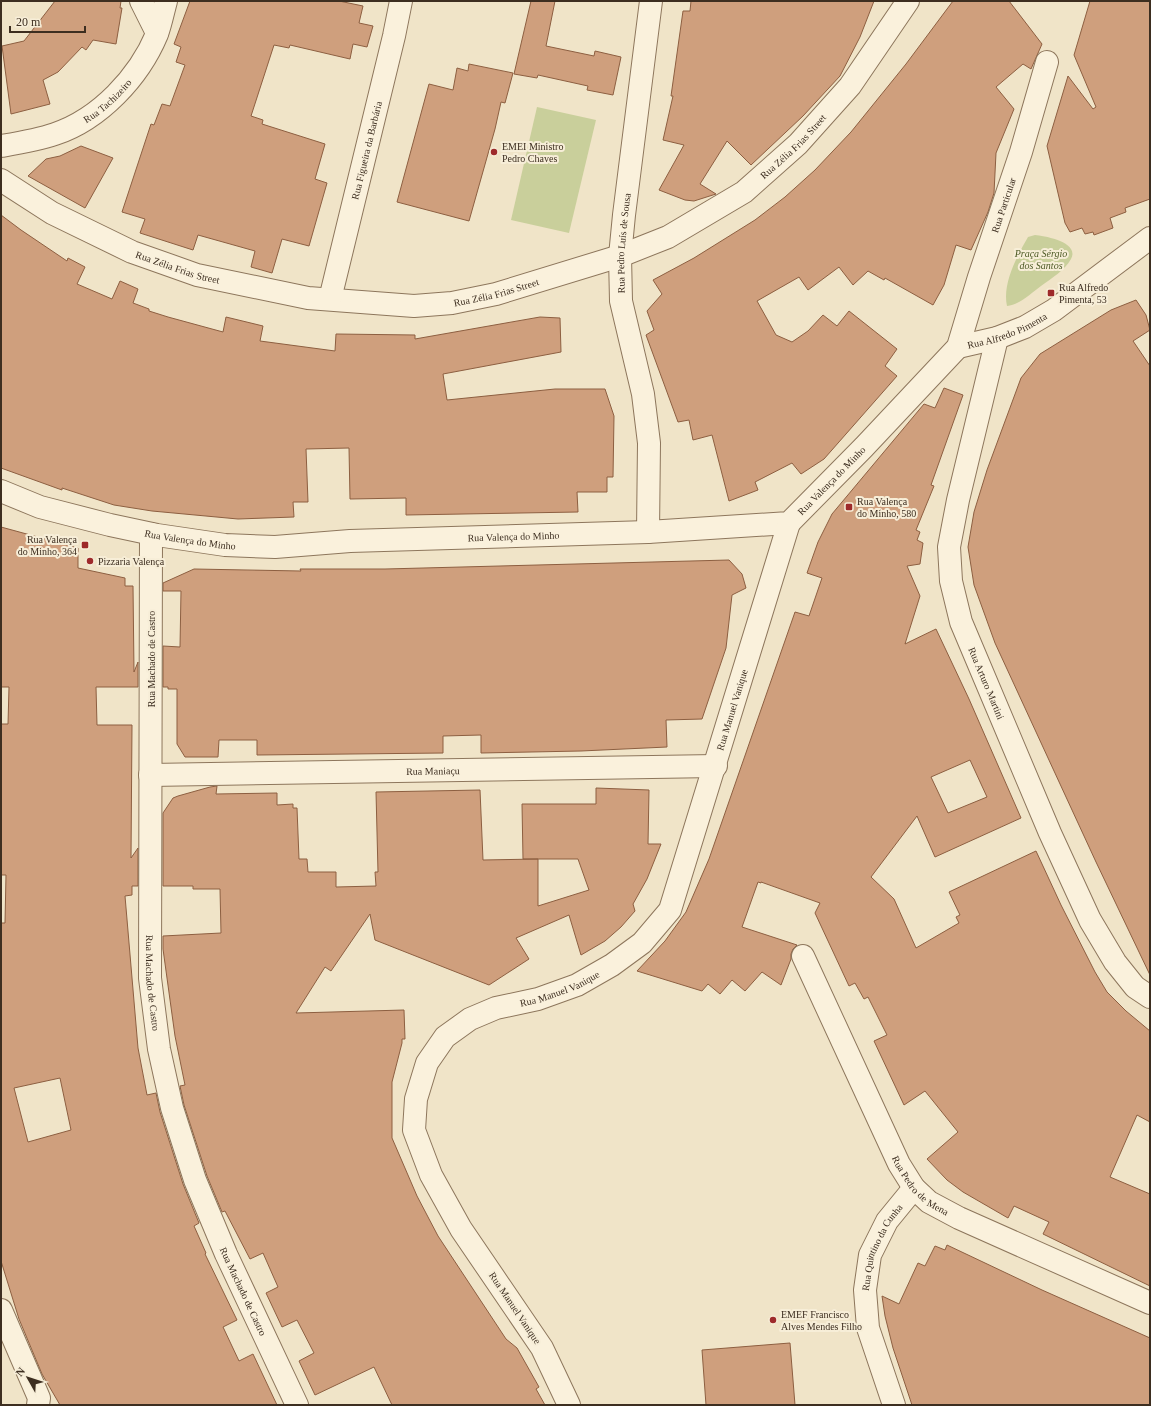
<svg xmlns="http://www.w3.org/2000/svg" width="1151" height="1406" font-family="Georgia,serif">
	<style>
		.green { fill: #c9cf9b }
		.building { fill: #cf9f7d; stroke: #8d5f41; fill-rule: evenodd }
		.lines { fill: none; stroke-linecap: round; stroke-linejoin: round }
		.street-casing { stroke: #8d765c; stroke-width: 24 }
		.street { stroke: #faf1dc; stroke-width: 22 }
		.poi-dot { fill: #9e2a2b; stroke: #f7eed8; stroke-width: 1.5 }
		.labels { text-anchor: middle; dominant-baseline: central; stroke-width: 4; stroke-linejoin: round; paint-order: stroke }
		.street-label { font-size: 10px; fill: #3d2e20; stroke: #f7eed8 }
		.poi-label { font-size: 10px; fill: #3d2e20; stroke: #f7eed8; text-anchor: start }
		.park-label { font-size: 10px; font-style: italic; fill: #4d5a26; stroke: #f7eed8 }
	</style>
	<rect width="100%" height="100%" fill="#f0e4c8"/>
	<g class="green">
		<polygon points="537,107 596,120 569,233 511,220"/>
		<path d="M1035,235C1045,236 1080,242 1071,259C1065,270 1052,278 1041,286C1031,293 1021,304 1007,306C1002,284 1017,256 1028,237Z"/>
	</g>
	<g class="building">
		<polygon points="55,1 121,1 120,8 122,8 116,44 93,40 86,50 82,47 58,72 43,80 50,104 11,114 2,46 24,41"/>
		<polygon points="190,1 339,1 363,6 359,23 373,26 367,47 353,44 350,59 290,45 289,48 274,45 251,116 263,120 262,124 325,144 315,179 327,183 309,246 282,239 272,273 251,267 255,251 198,235 193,250 140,233 145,219 122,212 151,124 154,125 162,104 170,106 185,65 176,62 181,47 174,44"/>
		<polygon points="531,1 555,1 546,46 594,56 595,51 621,57 613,95 587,90 588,86 538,75 537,78 514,74"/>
		<polygon points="691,1 874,1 860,37 840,76 803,116 751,165 727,141 700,184 716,194 694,201 685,200 659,190 684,145 663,140 673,96 671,96 683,11 690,11"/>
		<polygon points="953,1 1009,1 1042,44 1031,69 1023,64 996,87 1014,109 996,153 994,193 988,212 971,250 956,245 944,285 933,305 885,278 884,280 868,271 853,285 839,267 808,290 799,277 757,301 776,335 792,342 808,331 823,315 837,326 849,311 897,349 885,366 897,376 824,459 801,474 792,463 755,482 758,490 729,501 712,435 693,440 689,420 678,422 646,335 654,330 647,311 662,294 653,280 694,258 755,220 785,197 815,170 851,132 906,64"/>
		<polygon points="1090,1 1150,1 1150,199 1125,208 1126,212 1110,218 1113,228 1094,235 1093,232 1085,234 1082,228 1070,232 1065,223 1047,146 1068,76 1093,109 1096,107 1074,55"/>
		<polygon points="469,64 513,73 505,103 501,102 495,129 469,221 397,202 429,84 453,90 457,68 468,71"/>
		<polygon points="81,146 113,158 85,208 28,176 46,159 60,156"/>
		<polygon points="1,215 21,230 67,261 68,258 85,267 77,284 112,299 120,281 138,289 133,303 149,309 149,311 168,317 223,332 226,317 263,326 260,341 335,351 336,334 415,335 415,339 540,317 560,318 561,352 443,374 447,400 555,389 605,389 614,416 613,477 607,477 607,492 577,492 578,512 406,515 406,498 350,499 349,448 306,449 308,502 293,502 294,517 238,519 152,511 114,505 62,488 62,490 1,468"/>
		<polygon points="1136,300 1146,315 1150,330 1133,341 1150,366 1150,975 1096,862 995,643 974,585 968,547 974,512 987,470 1021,378 1040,354 1111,310"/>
		<path d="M944,388L963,395L931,485L934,486L916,530L920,532L917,540L923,543L920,564L907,566L920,596L905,644L936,629L969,699L1021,818L935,857L917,816L871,877L894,899L916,948L959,923L956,917L960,915L949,892L1036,851L1061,905L1095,972L1107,992L1126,1011L1150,1031V1122L1137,1115L1110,1177L1150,1194V1286L1043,1234L1049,1222L1014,1206L1008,1218L963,1192L947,1180L927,1159L958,1132L925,1091L904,1105L874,1041L887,1035L868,997L864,999L855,983L849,986L815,913L820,903L761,882V883L758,882L742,927L797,945L793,949L791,954V959L781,985L762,972L745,991L732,980L720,994L708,984L702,991L637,971L665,941L686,912L709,859L795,612L809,616L822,578L807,573L818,542L832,514L924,404L935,408ZM970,760L987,797L948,813L931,777Z"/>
		<path d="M1,527L78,548V568L125,578V586H133L134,672L138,662V687H96L97,725H132L131,858L138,848V886H132V895L125,896L138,1048L147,1095L156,1093L160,1112L183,1184L199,1223L194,1226L206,1253L205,1254L237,1320L223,1327L239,1361L253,1354L277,1405H60L42,1374L19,1319L1,1261V923H5L6,875H1V724H8L9,687H1ZM60,1078L71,1130L28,1142L14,1088Z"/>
		<polygon points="729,560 742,574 746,588 732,595 726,648 702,719 666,720 667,747 581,751 481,753 481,735 443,736 443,753 257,755 257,740 219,740 218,757 185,757 177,744 177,689 168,689 168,687 163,687 163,646 180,647 181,591 163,591 163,583 194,569 301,571 300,569 385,569"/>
		<polygon points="217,786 216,794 277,793 277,805 293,804 293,808 297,808 299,859 307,859 308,872 336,872 336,887 376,886 375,872 378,872 376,792 480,790 483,860 538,859 538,906 589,890 578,859 523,859 522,804 596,804 596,788 649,790 648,844 661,844 647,879 633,904 635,911 621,927 605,941 581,955 569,915 516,938 529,959 489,985 375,940 370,914 331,971 325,967 296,1013 404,1010 405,1039 402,1039 402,1043 392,1082 392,1138 417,1196 438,1236 506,1339 517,1348 539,1387 536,1389 545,1405 392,1405 374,1367 315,1395 299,1361 314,1353 297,1320 282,1327 266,1293 278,1287 263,1253 250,1259 225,1211 222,1212 207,1176 184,1105 180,1086 185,1085 175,1036 163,949 163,936 221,933 220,889 193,889 193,886 163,886 163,813 173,798 178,796 210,787"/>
		<polygon points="947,1245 1042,1290 1150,1338 1150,1405 912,1405 893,1348 885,1316 882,1296 899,1304 918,1263 925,1266 935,1246 945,1250"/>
		<polygon points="790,1343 795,1405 706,1405 702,1350"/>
	</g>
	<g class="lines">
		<g class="street-casing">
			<g id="street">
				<polyline points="141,1 157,33"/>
				<path id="s1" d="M1,146C19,143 38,140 55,134C100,119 139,77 157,34C161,23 163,12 166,1"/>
				<path id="s2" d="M1,180L52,213L132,252L197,275L308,298L414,306L452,303L496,294L620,256L668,237L744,192L798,144L850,86L908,1"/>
				<path id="s3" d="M330,299L394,36L401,1"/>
				<path id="s4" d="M997,338L958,500L949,547L951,581L961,622L1050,833L1090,920L1115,962L1135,987L1150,997"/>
				<path id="s5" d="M958,347L997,338L1025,327L1054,310L1150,238"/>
				<path id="s6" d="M1,491L40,507L110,525L157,535L225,545L275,547L350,541L648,532L789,523L864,447L958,347L979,277L1021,152L1047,62"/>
				<path id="s7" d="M648,532L649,443L643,394L621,301L620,256L624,215L651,1"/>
				<path id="s8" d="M151,534L150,978L159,1049L172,1108L195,1180L226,1254L297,1405"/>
				<path id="s9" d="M150,775L716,766"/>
				<path id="s10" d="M803,956L899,1164L914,1188L929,1202L959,1218L1150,1303"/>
				<polyline points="1,1310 39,1398 38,1405"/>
				<path id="s11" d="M569,1405L542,1348L461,1229L431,1175L414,1130L416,1099L427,1063L445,1037L470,1019L496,1008L538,999L577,985L612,965L642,943L670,910L789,523"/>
				<path id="s12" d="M894,1405L868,1328L865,1290L870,1255L887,1221L914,1188"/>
			</g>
		</g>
		<use href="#street" class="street"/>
	</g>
	<g class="poi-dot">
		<circle cx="494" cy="152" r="4"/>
		<rect x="1047" y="289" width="8" height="8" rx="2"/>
		<rect x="845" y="503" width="8" height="8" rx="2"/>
		<rect x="81" y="541" width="8" height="8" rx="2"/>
		<circle cx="90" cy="561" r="4"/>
		<circle cx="773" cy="1320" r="4"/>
	</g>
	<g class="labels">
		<g class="street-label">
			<text stroke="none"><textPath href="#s1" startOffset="118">Rua Tachizeiro</textPath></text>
			<text stroke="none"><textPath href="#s2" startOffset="858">Rua Zélia Frias Street</textPath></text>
			<text stroke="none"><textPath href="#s3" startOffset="153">Rua Figueira da Barbária</textPath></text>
			<text stroke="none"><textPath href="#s6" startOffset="1189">Rua Particular</textPath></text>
			<text stroke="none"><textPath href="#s7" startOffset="292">Rua Pedro Luís de Sousa</textPath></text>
			<text stroke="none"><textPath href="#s2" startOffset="198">Rua Zélia Frias Street</textPath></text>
			<text stroke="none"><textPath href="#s2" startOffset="522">Rua Zélia Frias Street</textPath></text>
			<text stroke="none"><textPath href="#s5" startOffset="52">Rua Alfredo Pimenta</textPath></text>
			<text stroke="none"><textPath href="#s6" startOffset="856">Rua Valença do Minho</textPath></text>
			<text stroke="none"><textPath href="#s6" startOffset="520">Rua Valença do Minho</textPath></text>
			<text stroke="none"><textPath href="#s6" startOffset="196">Rua Valença do Minho</textPath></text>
			<text transform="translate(151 659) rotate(-90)">Rua Machado de Castro</text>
			<text stroke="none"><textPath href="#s4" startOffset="357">Rua Arturo Martini</textPath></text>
			<text stroke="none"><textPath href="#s11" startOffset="891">Rua Manuel Vanique</textPath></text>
			<text stroke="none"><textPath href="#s9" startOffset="283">Rua Maniaçu</textPath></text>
			<text stroke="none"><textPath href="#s8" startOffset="449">Rua Machado de Castro</textPath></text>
			<text stroke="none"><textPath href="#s11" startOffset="543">Rua Manuel Vanique</textPath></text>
			<text stroke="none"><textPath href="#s10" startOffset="260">Rua Pedro de Mena</textPath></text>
			<text stroke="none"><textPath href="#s12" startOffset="166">Rua Quintino da Cunha</textPath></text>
			<text stroke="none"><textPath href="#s8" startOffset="773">Rua Machado de Castro</textPath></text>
			<text transform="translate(515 1308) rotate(56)">Rua Manuel Vanique</text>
		</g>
		<g class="poi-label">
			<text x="502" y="146">EMEI Ministro<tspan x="502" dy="12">Pedro Chaves</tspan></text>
			<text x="1059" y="287">Rua Alfredo<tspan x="1059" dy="12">Pimenta, 53</tspan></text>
			<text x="857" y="501">Rua Valença<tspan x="857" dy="12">do Minho, 580</tspan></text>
			<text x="77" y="539" text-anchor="end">Rua Valença<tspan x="77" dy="12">do Minho, 364</tspan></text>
			<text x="98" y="561">Pizzaria Valença</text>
			<text x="781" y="1314">EMEF Francisco<tspan x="781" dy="12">Alves Mendes Filho</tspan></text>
		</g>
		<g class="park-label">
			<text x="1041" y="253">Praça Sérgio<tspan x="1041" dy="12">dos Santos</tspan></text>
		</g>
	</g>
	<rect width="1151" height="1406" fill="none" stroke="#3d2e20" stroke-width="4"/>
	<g transform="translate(28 1378) rotate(309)" stroke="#f7eed8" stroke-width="3" paint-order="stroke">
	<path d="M0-3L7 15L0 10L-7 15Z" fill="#3d2e20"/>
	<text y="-6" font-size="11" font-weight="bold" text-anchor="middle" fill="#3d2e20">N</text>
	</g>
	<path d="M10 26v6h75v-6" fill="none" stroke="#3d2e20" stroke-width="2"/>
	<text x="16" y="26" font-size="12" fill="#3d2e20" stroke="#f7eed8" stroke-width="3" paint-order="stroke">20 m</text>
</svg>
